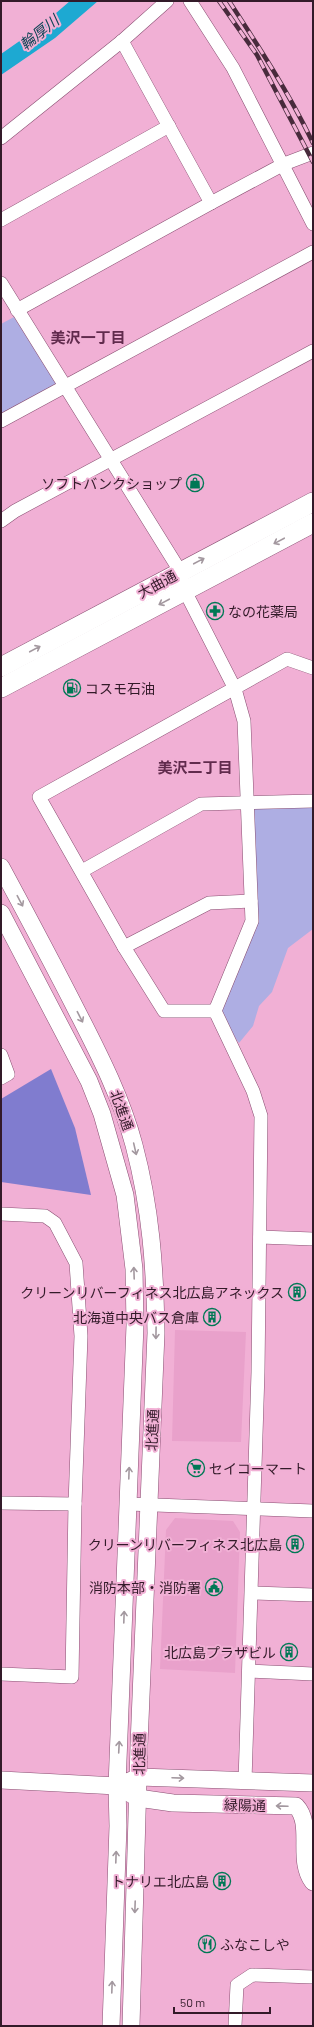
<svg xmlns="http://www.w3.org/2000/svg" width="314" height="2027" font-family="Barlow,'Noto Sans JP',sans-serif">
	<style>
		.built { fill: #e9a1cb }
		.green { fill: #aeaee3 }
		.forest { fill: #807ccf }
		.water { fill: #1da9d2 }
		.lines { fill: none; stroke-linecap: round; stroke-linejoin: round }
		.minor-casing { stroke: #894f72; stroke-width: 14 }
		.tertiary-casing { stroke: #894f72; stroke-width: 18 }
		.secondary-casing { stroke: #894f72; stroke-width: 20 }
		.minor { stroke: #fff; stroke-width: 13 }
		.tertiary { stroke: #fff; stroke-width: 17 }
		.secondary { stroke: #fff; stroke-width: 19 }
		.rail-casing { stroke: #482b3c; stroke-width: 4.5 }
		.rail { stroke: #f1b0d5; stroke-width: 3; stroke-dasharray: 9; stroke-linecap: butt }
		.oneway { stroke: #a3989f }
		.labels { text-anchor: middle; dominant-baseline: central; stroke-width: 4; stroke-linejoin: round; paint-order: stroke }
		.poi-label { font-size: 14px; fill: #331a29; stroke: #f1b0d5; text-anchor: end }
		.street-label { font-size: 14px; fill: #331a29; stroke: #f1b0d5 }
		.water-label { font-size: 15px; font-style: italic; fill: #0f4556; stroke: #f1b0d5 }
		.neighbourhood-label { font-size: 15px; font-weight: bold; fill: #612b4d; stroke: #f1b0d5 }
	</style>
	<rect width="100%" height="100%" fill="#f1b0d5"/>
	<g class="built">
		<polygon points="175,1330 246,1332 241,1442 172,1441"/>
		<polygon points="175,1518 233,1521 240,1532 235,1673 160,1669 166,1530"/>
	</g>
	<g class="green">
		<polygon points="14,317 57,385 1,415 1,324"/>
		<polygon points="313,801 313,929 288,948 272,992 259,1006 253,1026 239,1043 215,1011 252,921 246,804"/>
	</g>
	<polygon class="forest" points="51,1069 75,1128 91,1195 1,1182 1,1099"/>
	<polygon class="water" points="70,1 98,1 55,38 1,75 1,54 41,26"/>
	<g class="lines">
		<g class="minor-casing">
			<g id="minor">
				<polyline points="190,1 233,68 313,224"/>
				<polyline points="122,41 211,203"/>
				<polyline points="1,138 122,41 167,1"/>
				<polyline points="1,220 169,126"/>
				<polyline points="1,283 180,571 185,591 235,689 244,721 252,921 215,1011 253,1091 261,1116 258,1372 245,1781"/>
				<polyline points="17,310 211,203 284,164 313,153"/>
				<polyline points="1,421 313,252"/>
				<polyline points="1,521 15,511 313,351"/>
				<polyline points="82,871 201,804 313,801"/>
				<polyline points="124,947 209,903 251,901"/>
				<polyline points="215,1011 164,1011 124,947 39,797 287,659 313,668"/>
				<polyline points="1,1055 8,1074 1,1078"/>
				<polyline points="1,1214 45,1216 55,1223 76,1263 81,1336 75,1504 72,1677 1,1674"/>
				<polyline points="260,1237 313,1239"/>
				<polyline points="1,1503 75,1504"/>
				<polyline points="128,1504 313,1511"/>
				<polyline points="253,1593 313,1595"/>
				<polyline points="249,1671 313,1674"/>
				<polyline points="235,2026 237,1985 252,1975 313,1977"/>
			</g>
		</g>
		<g class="tertiary-casing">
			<g id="tertiary">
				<path d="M1,867C28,917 54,966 80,1017C101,1058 122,1100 134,1145C151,1209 155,1268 156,1333L139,1745L131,2026"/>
				<polyline points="1,913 89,1081 102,1114 125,1195 134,1269 135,1325 117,1786 118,1826 111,2026"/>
				<polyline points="1,1780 117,1786 139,1777 313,1783"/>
				<path d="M129,1793L138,1798L173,1803L296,1806C314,1825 296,1859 313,1882"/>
			</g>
		</g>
		<g class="secondary-casing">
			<g id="secondary">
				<polyline points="1,667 313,502"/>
				<polyline points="1,688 313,523"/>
			</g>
		</g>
		<use href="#minor" class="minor"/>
		<use href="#tertiary" class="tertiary"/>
		<use href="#secondary" class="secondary"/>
		<g class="rail-casing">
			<g id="rail">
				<polyline points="219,1 257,55 313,162"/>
				<path d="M229,1C259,47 289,93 313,143"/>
			</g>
		</g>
		<use href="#rail" class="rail"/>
	</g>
	<defs><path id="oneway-shaft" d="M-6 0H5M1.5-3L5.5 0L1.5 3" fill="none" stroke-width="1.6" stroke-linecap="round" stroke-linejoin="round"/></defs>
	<g class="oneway">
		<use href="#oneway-shaft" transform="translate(279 541) rotate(152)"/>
		<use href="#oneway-shaft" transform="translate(199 561) rotate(-28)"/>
		<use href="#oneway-shaft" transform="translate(164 602) rotate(152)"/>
		<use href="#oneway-shaft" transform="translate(35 649) rotate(-28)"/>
		<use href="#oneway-shaft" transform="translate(20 901) rotate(62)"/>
		<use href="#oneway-shaft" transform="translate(80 1017) rotate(63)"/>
		<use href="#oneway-shaft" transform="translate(135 1149) rotate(77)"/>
		<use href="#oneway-shaft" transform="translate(134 1273) rotate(-92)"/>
		<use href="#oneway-shaft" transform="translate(156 1333) rotate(91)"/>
		<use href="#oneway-shaft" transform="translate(129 1473) rotate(-88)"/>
		<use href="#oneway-shaft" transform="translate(124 1617) rotate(-88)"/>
		<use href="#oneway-shaft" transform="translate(119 1747) rotate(-87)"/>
		<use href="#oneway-shaft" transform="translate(178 1778) rotate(2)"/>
		<use href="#oneway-shaft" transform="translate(282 1806) rotate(-178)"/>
		<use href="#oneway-shaft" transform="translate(116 1857) rotate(-88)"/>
		<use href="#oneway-shaft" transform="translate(135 1907) rotate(92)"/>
		<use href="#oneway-shaft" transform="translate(112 1987) rotate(-88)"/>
	</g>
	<defs>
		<g id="shop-ring" transform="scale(0.9)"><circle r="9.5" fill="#f1b0d5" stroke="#007855" stroke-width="1.5"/><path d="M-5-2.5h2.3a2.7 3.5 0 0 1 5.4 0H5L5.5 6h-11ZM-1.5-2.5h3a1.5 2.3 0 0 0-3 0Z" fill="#007855"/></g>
		<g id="pharmacy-ring" transform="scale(0.9)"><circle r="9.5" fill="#f1b0d5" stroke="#007855" stroke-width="1.5"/><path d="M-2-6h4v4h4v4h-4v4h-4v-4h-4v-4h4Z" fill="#007855"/></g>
		<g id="fuel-ring" transform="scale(0.9)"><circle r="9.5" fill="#f1b0d5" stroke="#007855" stroke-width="1.5"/><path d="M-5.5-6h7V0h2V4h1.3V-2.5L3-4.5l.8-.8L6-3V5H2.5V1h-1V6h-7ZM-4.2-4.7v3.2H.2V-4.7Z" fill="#007855"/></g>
		<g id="building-ring" transform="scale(0.9)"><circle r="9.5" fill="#f1b0d5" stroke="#007855" stroke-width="1.5"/><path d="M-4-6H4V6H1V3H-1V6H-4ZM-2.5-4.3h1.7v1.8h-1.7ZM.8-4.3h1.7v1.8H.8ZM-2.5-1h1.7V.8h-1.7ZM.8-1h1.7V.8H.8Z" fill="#007855"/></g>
		<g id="supermarket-ring" transform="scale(0.9)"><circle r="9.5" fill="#f1b0d5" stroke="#007855" stroke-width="1.5"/><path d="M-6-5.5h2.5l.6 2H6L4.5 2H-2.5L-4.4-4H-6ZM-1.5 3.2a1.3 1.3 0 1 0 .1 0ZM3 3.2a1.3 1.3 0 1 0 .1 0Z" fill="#007855"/></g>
		<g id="civic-ring" transform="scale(0.9)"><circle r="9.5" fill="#f1b0d5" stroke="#007855" stroke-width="1.5"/><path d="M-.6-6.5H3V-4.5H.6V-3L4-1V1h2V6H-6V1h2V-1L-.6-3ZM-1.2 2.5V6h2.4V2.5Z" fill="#007855"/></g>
		<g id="restaurant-ring" transform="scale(0.9)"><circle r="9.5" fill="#f1b0d5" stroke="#007855" stroke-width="1.5"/><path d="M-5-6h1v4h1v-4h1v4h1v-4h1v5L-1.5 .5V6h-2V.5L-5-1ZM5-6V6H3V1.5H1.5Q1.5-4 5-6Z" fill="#007855"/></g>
	</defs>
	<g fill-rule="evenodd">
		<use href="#shop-ring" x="195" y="483"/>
		<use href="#pharmacy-ring" x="215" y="611"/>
		<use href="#fuel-ring" x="72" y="688"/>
		<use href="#building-ring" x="297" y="1292"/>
		<use href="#building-ring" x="212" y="1317"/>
		<use href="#supermarket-ring" x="196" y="1468"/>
		<use href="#building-ring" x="295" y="1544"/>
		<use href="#civic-ring" x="214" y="1587"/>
		<use href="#building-ring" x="289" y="1652"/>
		<use href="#building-ring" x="222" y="1881"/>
		<use href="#restaurant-ring" x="207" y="1944"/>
	</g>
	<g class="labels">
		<g class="poi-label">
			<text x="182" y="483">ソフトバンクショップ</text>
			<text x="228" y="611" text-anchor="start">なの花薬局</text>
			<text x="85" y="688" text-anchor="start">コスモ石油</text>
			<text x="284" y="1292">クリーンリバーフィネス北広島アネックス</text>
			<text x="199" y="1317">北海道中央バス倉庫</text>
			<text x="209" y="1468" text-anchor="start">セイコーマート</text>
			<text x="282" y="1544">クリーンリバーフィネス北広島</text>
			<text x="201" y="1587">消防本部・消防署</text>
			<text x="276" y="1652">北広島プラザビル</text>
			<text x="209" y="1881">トナリエ北広島</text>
			<text x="220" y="1944" text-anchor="start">ふなこしや</text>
		</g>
		<g class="street-label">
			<text transform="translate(157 584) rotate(-28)">大曲通</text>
			<text transform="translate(122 1110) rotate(70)">北進通</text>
			<text transform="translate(152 1430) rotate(-87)">北進通</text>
			<text transform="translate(139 1754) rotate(-89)">北進通</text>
			<text transform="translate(245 1805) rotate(2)">緑陽通</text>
		</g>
		<g class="water-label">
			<text transform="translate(39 32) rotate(-39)">輪厚川</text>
		</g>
		<g class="neighbourhood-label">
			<text x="88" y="337">美沢一丁目</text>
			<text x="195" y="767">美沢二丁目</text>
		</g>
	</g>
	<rect width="314" height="2027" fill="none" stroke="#331a29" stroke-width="4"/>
	<path d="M174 2007v6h96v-6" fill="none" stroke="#331a29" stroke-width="2"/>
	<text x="180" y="2007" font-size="12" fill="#331a29" stroke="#f1b0d5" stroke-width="3" paint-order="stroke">50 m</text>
</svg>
